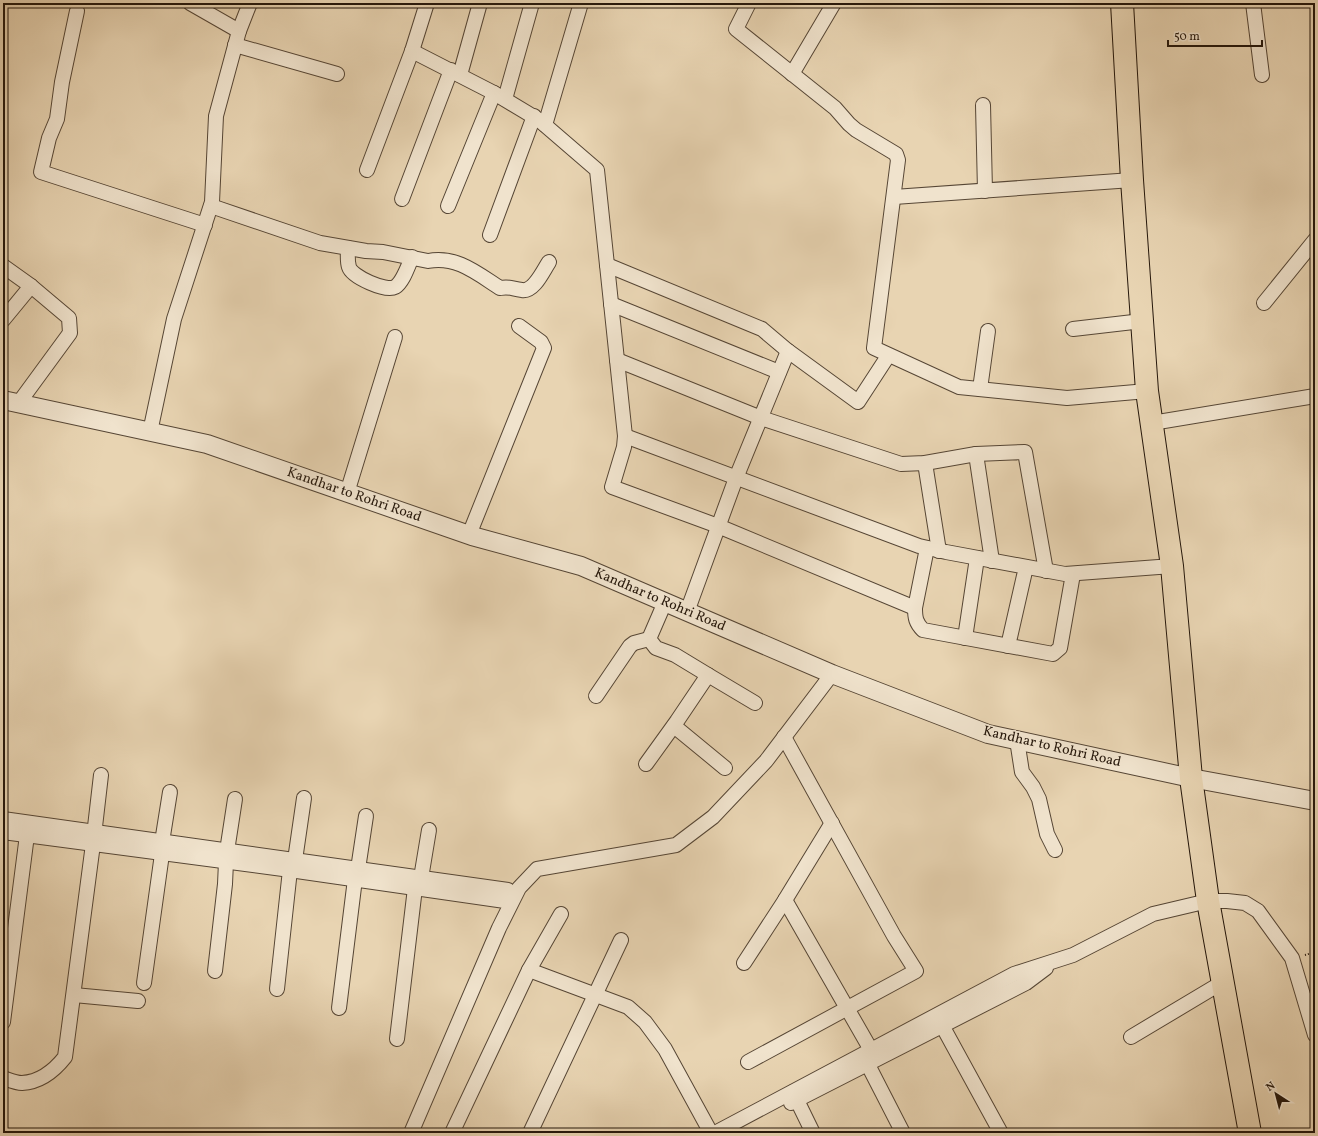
<svg xmlns="http://www.w3.org/2000/svg" width="1318" height="1136" font-family="Vollkorn,serif">
	<style>
		.lines { fill: none; stroke-linecap: round; stroke-linejoin: round }
		.minor-casing { stroke: #564635; stroke-width: 16 }
		.tertiary-casing { stroke: #564635; stroke-width: 20 }
		.primary-casing { stroke: #25170b; stroke-width: 24 }
		.path { stroke: #25170b; stroke-width: 2; stroke-dasharray: 1 2; stroke-linecap: butt }
		.minor { stroke: #f0e3cd; stroke-width: 14 }
		.tertiary { stroke: #f0e3cd; stroke-width: 18 }
		.primary { stroke: #e8d4b2; stroke-width: 22 }
		.labels { text-anchor: middle; dominant-baseline: central; stroke-width: 3; stroke-linejoin: round; paint-order: stroke }
		.street-label { font-size: 14px; fill: #25170b; stroke: #f0e3cd }
	</style>
	<rect width="100%" height="100%" fill="#e8d4b2"/>
	<filter id="stains"><feTurbulence type="fractalNoise" baseFrequency=".005" numOctaves="4"/><feColorMatrix values="0 0 0 0 .2 0 0 0 0 .09 0 0 0 0 .02 0 0 0 .5 -.17"/></filter>
	<radialGradient id="worn" r=".72"><stop offset=".6" stop-color="#630" stop-opacity="0"/><stop offset="1" stop-color="#630" stop-opacity=".3"/></radialGradient>
	<g class="lines">
		<g class="minor-casing">
			<g id="minor">
				<polyline points="190,3 239,31"/>
				<polyline points="749,3 736,29 835,108 849,124 856,130 896,154 898,160 874,348 959,387 1067,398 1147,391"/>
				<polyline points="1253,3 1262,75"/>
				<polyline points="77,11 62,82 57,119 49,138 41,172 205,225"/>
				<polyline points="235,45 337,74"/>
				<polyline points="412,51 494,93 539,120 597,170 625,436 624,447 612,487 718,526 915,608"/>
				<polyline points="792,74 834,3"/>
				<polyline points="460,75 480,3"/>
				<polyline points="505,99 532,3"/>
				<polyline points="983,105 985,191"/>
				<polyline points="545,125 581,3"/>
				<polyline points="367,170 412,51 427,3"/>
				<polyline points="894,197 1132,180"/>
				<polyline points="402,199 451,70"/>
				<path d="M211,206L320,243L366,251L383,252L428,261C456,255 478,274 500,288C511,286 512,289 522,290C534,292 543,271 549,262"/>
				<polyline points="448,206 494,93"/>
				<polyline points="490,235 534,116"/>
				<path d="M348,248C348,254 347,261 349,267C352,277 386,292 395,287C403,282 408,266 412,257"/>
				<polyline points="607,265 762,329 788,351 858,402 888,356"/>
				<polyline points="3,266 31,286 69,318 70,333 18,404"/>
				<polyline points="1264,303 1315,240"/>
				<polyline points="611,304 779,372"/>
				<polyline points="3,320 31,286"/>
				<polyline points="1073,329 1142,321"/>
				<polyline points="617,360 761,418 901,464 925,463 976,454 1025,452 1046,571"/>
				<polyline points="980,389 988,331"/>
				<polyline points="1152,423 1315,396"/>
				<polyline points="150,432 174,319 212,202 216,116 239,31 250,3"/>
				<polyline points="625,436 919,546 946,552 1065,574 1172,566"/>
				<polyline points="976,454 992,561"/>
				<polyline points="925,463 939,551"/>
				<polyline points="347,493 395,337"/>
				<polyline points="469,535 544,348 541,342 519,326"/>
				<path d="M927,548L915,608C915,618 916,623 923,630L1053,654L1060,648L1073,574"/>
				<polyline points="687,612 736,478 788,351"/>
				<polyline points="965,638 977,558"/>
				<polyline points="1008,646 1026,567"/>
				<polyline points="708,675 755,703"/>
				<polyline points="596,696 630,646 634,643 649,639"/>
				<polyline points="674,726 725,768"/>
				<polyline points="1017,740 1022,772 1033,787 1039,799 1047,834 1055,850"/>
				<polyline points="646,764 677,721 708,675 675,655 656,648 649,639 665,602"/>
				<polyline points="3,819 508,890 505,901 283,869 3,832"/>
				<polyline points="162,842 170,792"/>
				<polyline points="227,851 235,799"/>
				<polyline points="295,860 304,798"/>
				<polyline points="358,869 366,816"/>
				<polyline points="421,878 429,830"/>
				<polyline points="785,900 871,1050"/>
				<polyline points="744,963 785,900 832,823"/>
				<polyline points="529,970 628,1007 645,1022 665,1049 711,1133"/>
				<polyline points="215,971 225,884 226,862"/>
				<polyline points="144,983 162,854"/>
				<polyline points="277,989 290,870"/>
				<polyline points="74,995 138,1001"/>
				<polyline points="339,1008 355,879"/>
				<polyline points="938,1018 1001,1133"/>
				<polyline points="3,1022 27,835"/>
				<polyline points="1131,1037 1223,982"/>
				<polyline points="397,1039 415,888"/>
				<polyline points="864,1057 903,1133"/>
				<polyline points="748,1062 916,971 894,936 784,737"/>
				<path d="M3,1078C9,1080 16,1083 22,1083C41,1082 54,1071 65,1057L93,844L101,775"/>
				<polyline points="793,1092 813,1133"/>
				<polyline points="791,1103 1026,983 1046,968"/>
				<polyline points="411,1133 499,928 519,888 537,869 676,845 713,817 766,761 832,674"/>
				<polyline points="452,1133 529,970 561,914"/>
				<polyline points="530,1133 621,940"/>
				<polyline points="715,1133 1014,974 1073,955 1153,914 1208,901 1227,901 1245,903 1258,911 1292,958 1315,1035"/>
			</g>
		</g>
		<g class="tertiary-casing">
			<polyline id="tertiary" points="3,400 207,444 472,536 581,566 832,674 988,734 1191,778 1315,801"/>
		</g>
		<g class="primary-casing">
			<polyline id="primary" points="1122,3 1132,180 1147,391 1172,566 1191,778 1208,901 1250,1133"/>
		</g>
		<g class="path">
			<polyline points="1305,955 1315,952"/>
			<polyline points="262,1132 263,1133"/>
		</g>
		<use href="#minor" class="minor"/>
		<use href="#tertiary" class="tertiary"/>
		<use href="#primary" class="primary"/>
	</g>
	<g class="labels">
		<g class="street-label">
			<text transform="translate(354 495) rotate(19)">Kandhar to Rohri Road</text>
			<text transform="translate(660 600) rotate(23)">Kandhar to Rohri Road</text>
			<text transform="translate(1052 747) rotate(13)">Kandhar to Rohri Road</text>
		</g>
	</g>
	<rect width="1318" height="1136" fill="none" stroke="#e8d4b2" stroke-width="16"/>
	<rect x="4" y="4" width="1310" height="1128" fill="none" stroke="#25170b" stroke-width="2"/>
	<rect x="8" y="8" width="1302" height="1120" fill="none" stroke="#25170b"/>
	<g transform="translate(1276 1094) rotate(324)" stroke="#f0e3cd" stroke-width="3" paint-order="stroke">
	<path d="M0-3L7 15L0 10L-7 15Z" fill="#25170b"/>
	<text y="-6" font-size="11" font-weight="bold" text-anchor="middle" fill="#25170b">N</text>
	</g>
	<path d="M1168 40v6h94v-6" fill="none" stroke="#25170b" stroke-width="2"/>
	<text x="1174" y="40" font-size="12" fill="#25170b" stroke="#f0e3cd" stroke-width="3" paint-order="stroke">50 m</text>
	<rect width="100%" height="100%" filter="url(#stains)"/>
	<rect width="100%" height="100%" fill="url(#worn)"/>
</svg>
